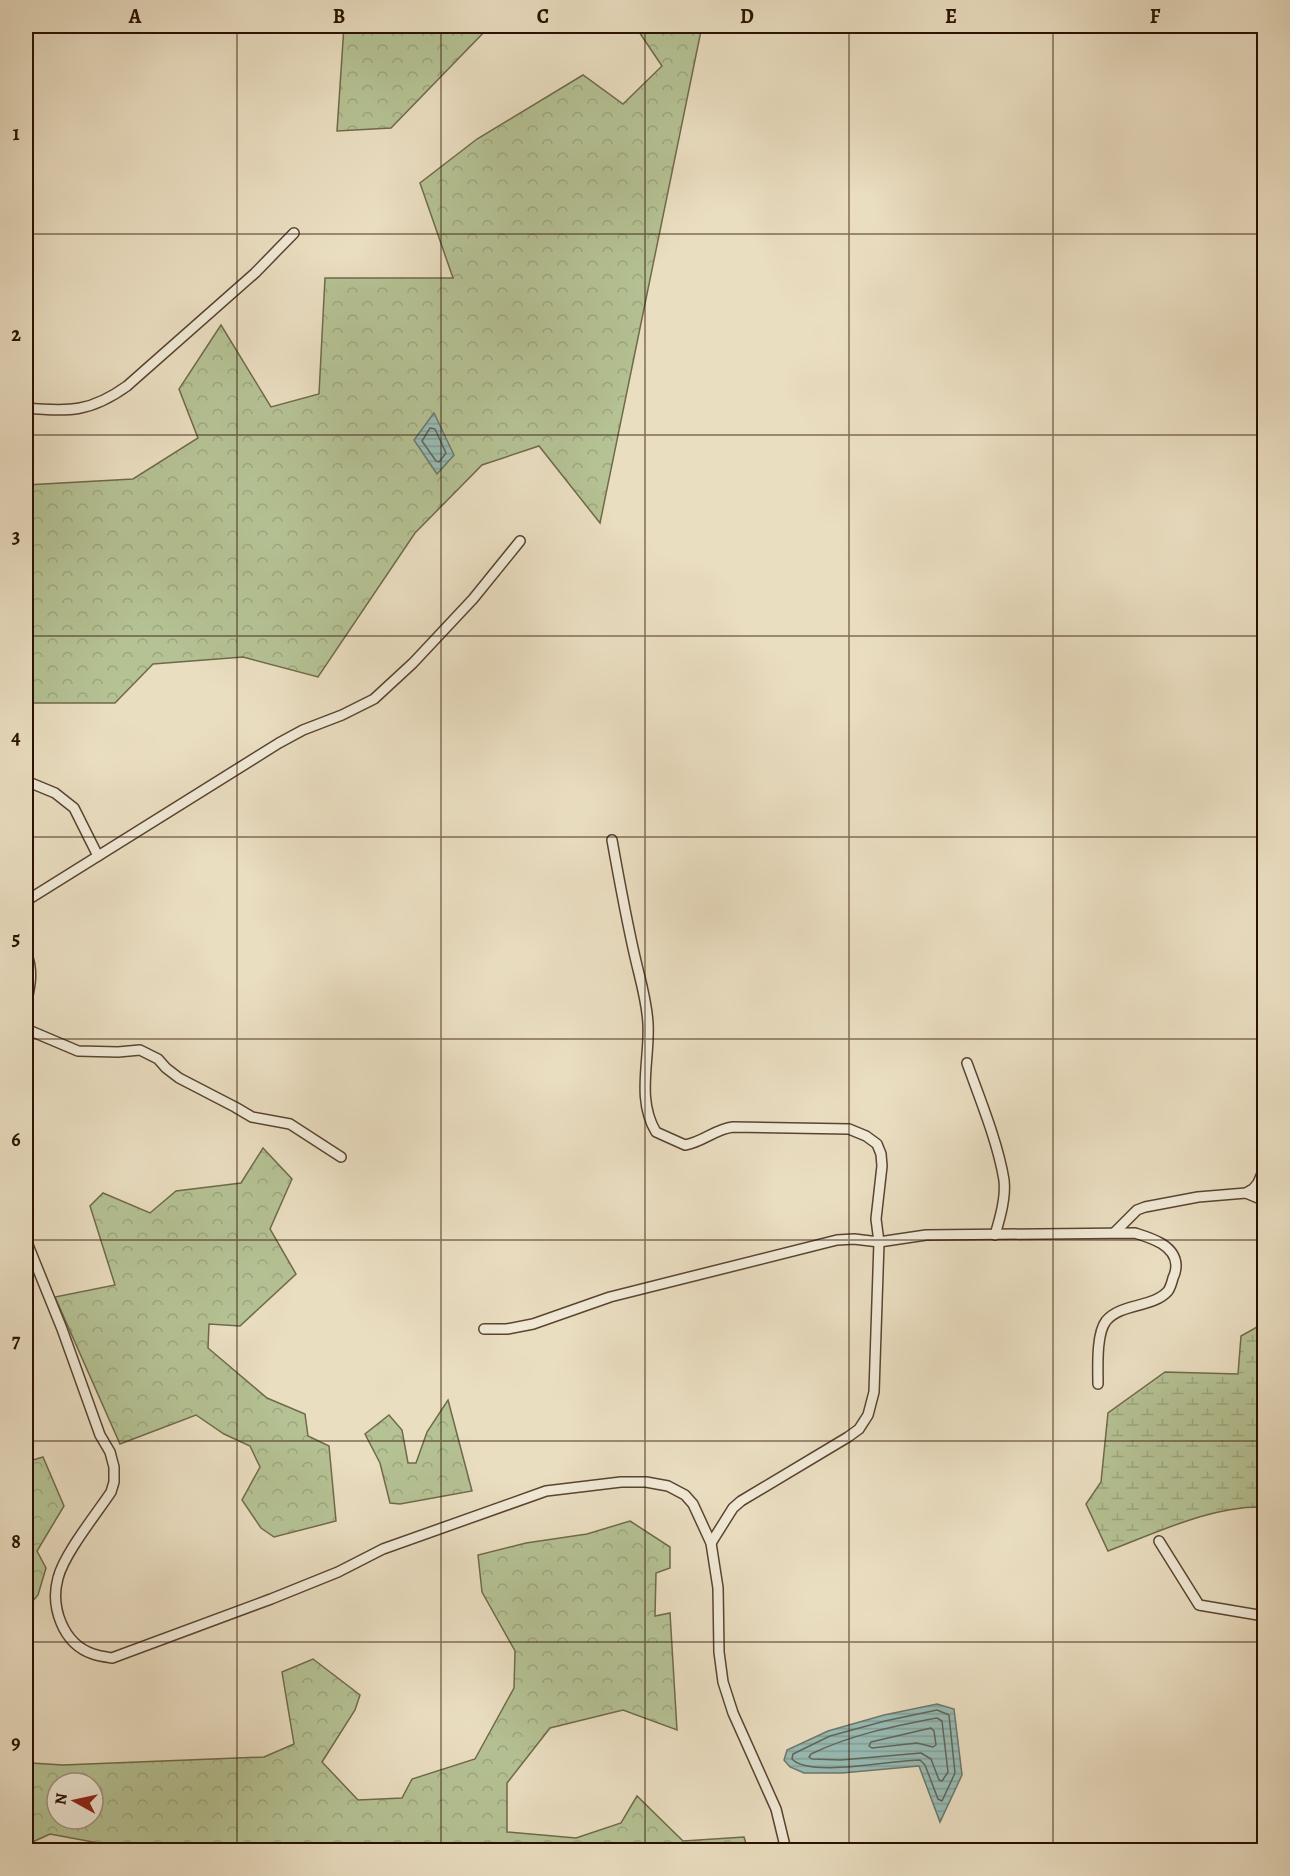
<svg xmlns="http://www.w3.org/2000/svg" width="1290" height="1876" font-family="Alegreya,serif">
	<style>
		.forest { fill: url(#forest-crowns); stroke: #6f6a4a; stroke-width: 1.5; fill-rule: evenodd }
		.wetland { fill: url(#wetland-marsh); stroke: #6f6a4a; stroke-width: 1.5 }
		.water { fill: url(#water-rules); stroke: #6c786d; stroke-width: 1.5 }
		.lines { fill: none; stroke-linecap: round; stroke-linejoin: round }
		.shore { stroke: #60665a; stroke-width: 1.5 }
		.minor-casing { stroke: #594430; stroke-width: 12 }
		.minor { stroke: #f1ead7; stroke-width: 9 }
		.grid { fill: none; stroke: #291100; stroke-width: 1.5; stroke-opacity: 0.55 }
		.neatline { fill: none; stroke: #291100; stroke-width: 2 }
		.grid-label { font-size: 20px; text-anchor: middle; font-weight: bold; fill: #291100 }
	</style>
	<defs>
		<pattern id="forest-crowns" width="20" height="18" patternUnits="userSpaceOnUse" patternTransform="scale(1.5)"><rect width="20" height="18" fill="#b5c294"/><path d="M2 6a3 3 0 1 1 6 0M12 15a3 3 0 1 1 6 0" fill="none" stroke="#9ca67e"/></pattern>
		<pattern id="wetland-marsh" width="20" height="14" patternUnits="userSpaceOnUse" patternTransform="scale(1.5)"><rect width="20" height="14" fill="#b5c294"/><path d="M1 5h8M5 5V1M11 12h8M15 12V8" fill="none" stroke="#9ca67e"/></pattern>
		<pattern id="water-rules" width="6" height="5" patternUnits="userSpaceOnUse" patternTransform="scale(1.5)"><rect width="6" height="5" fill="#98bcb5"/><path d="M0 2.5h6" fill="none" stroke="#83a19a"/></pattern>
	</defs>
	<rect width="100%" height="100%" fill="#eadec1"/>
	<filter id="stains"><feTurbulence type="fractalNoise" baseFrequency=".00333" numOctaves="4"/><feColorMatrix values="0 0 0 0 .2 0 0 0 0 .09 0 0 0 0 .02 0 0 0 .5 -.17"/></filter>
	<radialGradient id="worn" r=".72"><stop offset=".6" stop-color="#630" stop-opacity="0"/><stop offset="1" stop-color="#630" stop-opacity=".3"/></radialGradient>
	<g class="forest">
		<polygon points="344,26 490,26 391,128 337,131"/>
		<polygon points="635,26 702,26 600,523 539,446 482,465 415,533 318,677 243,657 153,664 115,703 26,703 26,485 133,479 198,438 179,389 221,325 271,407 319,394 325,278 453,278 420,183 477,139 583,75 623,104 662,66"/>
		<polygon points="263,1148 292,1179 270,1229 296,1274 240,1326 209,1324 208,1348 267,1398 305,1414 308,1436 329,1446 336,1521 274,1537 261,1528 242,1500 260,1467 250,1446 224,1434 196,1415 120,1444 55,1297 115,1285 90,1206 103,1193 150,1213 176,1191 241,1183"/>
		<polygon points="448,1400 472,1491 400,1504 390,1503 380,1463 365,1434 389,1415 402,1430 408,1463 416,1463 427,1432"/>
		<polygon points="43,1457 64,1506 37,1551 46,1568 38,1595 26,1609 26,1462"/>
		<path d="M630,1521L670,1547V1568L656,1573L655,1616L670,1613L677,1730L623,1710L550,1728L507,1783V1832L576,1838L621,1823L637,1796L683,1841L744,1837L748,1850H136L50,1834L26,1845V1753L31,1763L63,1765L264,1757L294,1744L282,1672L313,1659L360,1695L355,1710L322,1762L358,1800L402,1798L412,1779L475,1759L514,1688L515,1651L482,1592L478,1555L526,1543L587,1534ZM57,1783H93V1819H57Z"/>
	</g>
	<path class="wetland" d="M1264,1323V1507C1213,1505 1156,1533 1108,1551L1086,1504L1101,1482L1108,1413L1165,1372L1238,1374L1241,1336Z"/>
	<g class="water">
		<polygon points="434,413 454,455 437,474 414,440"/>
		<polygon points="937,1704 954,1709 962,1775 940,1822 919,1766 842,1773 804,1773 790,1767 784,1760 787,1750 828,1731 884,1715"/>
	</g>
	<g class="lines">
		<g class="shore">
			<polygon points="430,428 435,429 446,453 439,462 436,461 422,441"/>
			<path d="M937,1710L949,1715L955,1773L942,1801L938,1799L925,1765L920,1760C892,1760 810,1778 792,1759L793,1754L830,1736L885,1721Z"/>
			<path d="M937,1718L942,1721L948,1772L942,1781L939,1780L931,1759L921,1753L841,1760L812,1759L809,1757L811,1754C850,1735 894,1726 937,1718Z"/>
			<polygon points="931,1728 934,1731 936,1745 933,1747 917,1743 872,1748 869,1746 871,1742"/>
		</g>
		<g class="minor-casing">
			<g id="minor">
				<path d="M26,408C69,412 91,412 127,386L255,273L294,233"/>
				<polyline points="26,781 55,793 74,808 98,856"/>
				<path d="M612,840C619,879 626,918 635,957C640,979 647,1001 648,1024C650,1060 636,1099 656,1132L685,1145C703,1142 715,1129 733,1127L849,1129L866,1136L877,1144L881,1154L882,1166L876,1219L879,1242L874,1392L868,1415L859,1429L848,1437L741,1501L733,1508L711,1543"/>
				<polyline points="26,901 279,743 303,730 342,715 374,699 413,663 473,599 520,541"/>
				<path d="M26,952C34,971 30,986 26,1005"/>
				<polyline points="26,1029 78,1051 118,1052 140,1050 158,1059 166,1068 179,1078 235,1107 252,1117 290,1124 341,1157"/>
				<path d="M967,1063C980,1099 998,1143 1004,1180C1006,1198 1000,1218 995,1235"/>
				<polyline points="1246,1193 1258,1198 1264,1195"/>
				<polyline points="1115,1232 1137,1210 1145,1207 1198,1197 1246,1193 1253,1189 1258,1183 1263,1171"/>
				<path d="M26,1240L62,1329L100,1435L110,1452L114,1467V1482L111,1492C97,1513 64,1554 58,1578C50,1607 63,1644 93,1654C99,1656 106,1657 112,1658L271,1599L338,1572L383,1549L546,1491L621,1482H646L668,1486L685,1495L693,1504L711,1543L718,1588L719,1652L723,1682L733,1713L776,1809L786,1850"/>
				<path d="M484,1329H507L533,1324L610,1297L837,1240L854,1239L879,1242L926,1235L1135,1233C1151,1238 1175,1245 1176,1265C1176,1269 1175,1274 1173,1278C1172,1282 1170,1288 1168,1291C1153,1308 1121,1303 1106,1321C1096,1334 1098,1368 1098,1384"/>
				<polyline points="1159,1541 1199,1605 1264,1616"/>
			</g>
		</g>
		<use href="#minor" class="minor"/>
	</g>
	<path class="grid" d="M237,26V1850M441,26V1850M645,26V1850M849,26V1850M1053,26V1850M26,234H1264M26,435H1264M26,636H1264M26,837H1264M26,1039H1264M26,1240H1264M26,1441H1264M26,1642H1264"/>
	<rect width="1290" height="1876" fill="none" stroke="#eadec1" stroke-width="66"/>
	<g transform="translate(75 1801) rotate(278)"><circle r="28" fill="#f1ead7" stroke="#a19381" stroke-width="1.5"/>
	<path d="M0-4.5L10 22L0 15L-10 22Z" fill="#8f2418"/>
	<text y="-9" font-size="16" font-weight="bold" text-anchor="middle" fill="#291100">N</text>
	</g>
	<rect x="33" y="33" width="1224" height="1810" class="neatline"/>
	<g class="grid-label">
		<text x="135" y="23">A</text>
		<text x="339" y="23">B</text>
		<text x="543" y="23">C</text>
		<text x="747" y="23">D</text>
		<text x="951" y="23">E</text>
		<text x="1155" y="23">F</text>
		<text x="16" y="140">1</text>
		<text x="16" y="341">2</text>
		<text x="16" y="543">3</text>
		<text x="16" y="744">4</text>
		<text x="16" y="945">5</text>
		<text x="16" y="1146">6</text>
		<text x="16" y="1347">7</text>
		<text x="16" y="1548">8</text>
		<text x="16" y="1749">9</text>
	</g>
	<rect width="100%" height="100%" filter="url(#stains)"/>
	<rect width="100%" height="100%" fill="url(#worn)"/>
</svg>
